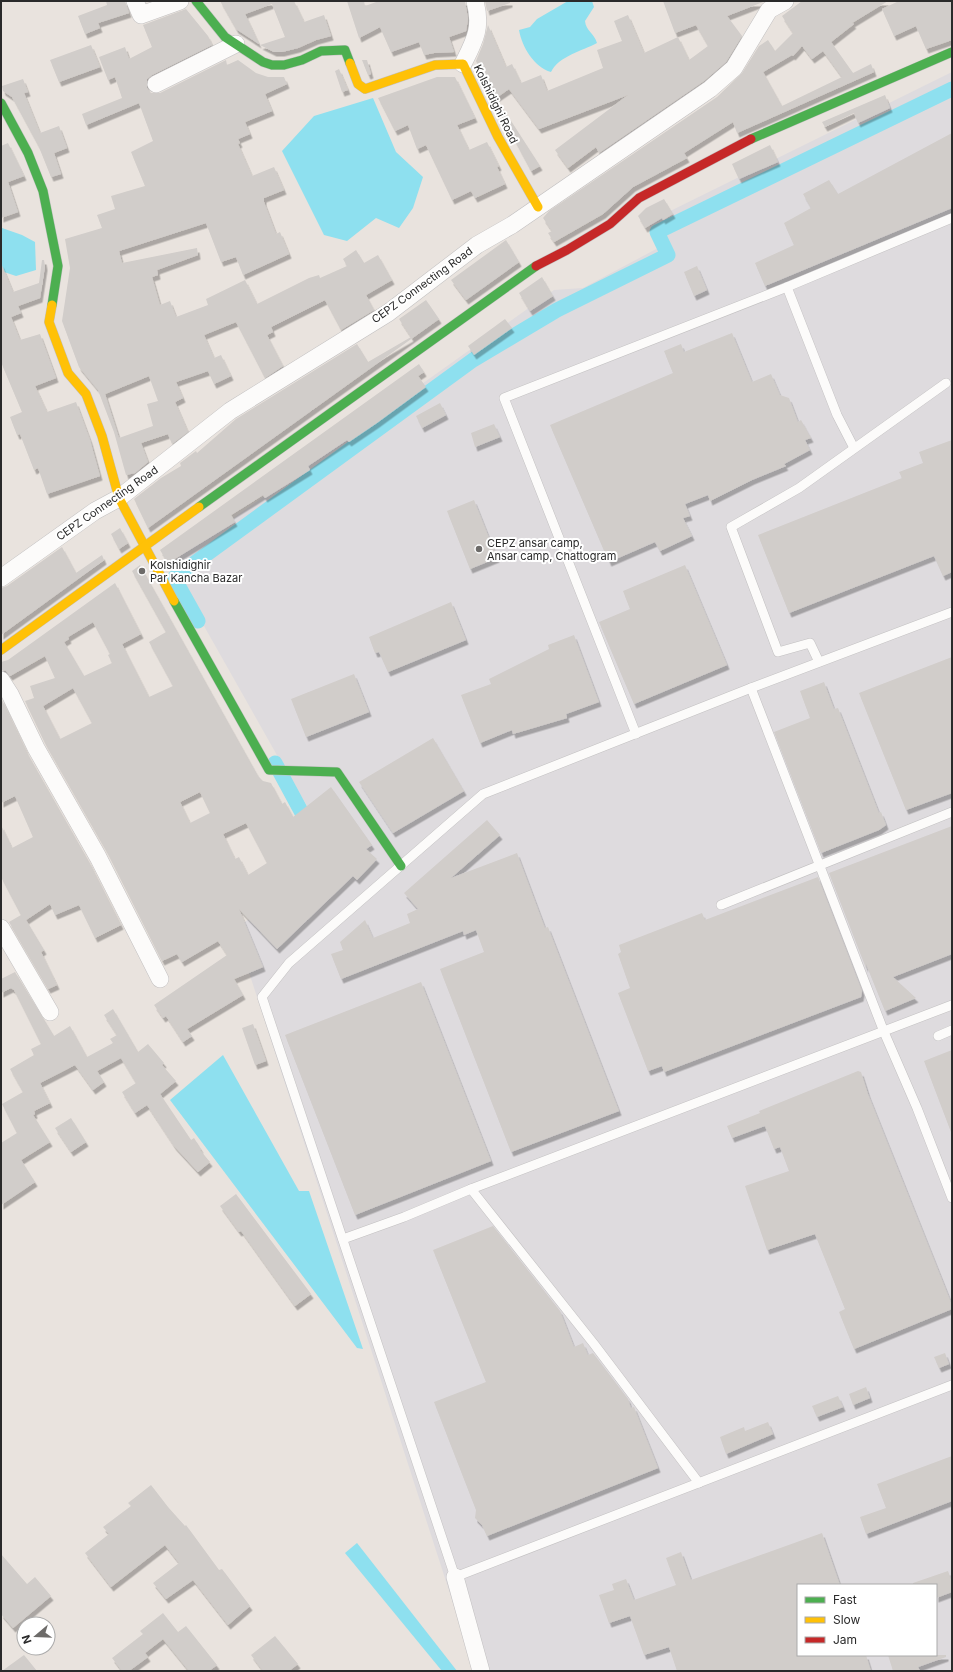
<svg xmlns="http://www.w3.org/2000/svg" width="953" height="1672" font-family="Inter,sans-serif">
<style>
.industrial{fill:#dedbde;fill-rule:evenodd}
.water{fill:#8ee0ef}
.lines{fill:none;stroke-linecap:round;stroke-linejoin:round}
.canal{stroke:#8ee0ef;stroke-width:15}
.building{fill:#d1cdca;fill-rule:evenodd;filter:url(#shadow)}
.lane-casing{stroke:#c2c0c1;stroke-width:10}
.street-casing{stroke:#c2c0c1;stroke-width:18}
.fast-casing{stroke:#c2c0c1;stroke-width:10}
.slow-casing{stroke:#c2c0c1;stroke-width:10}
.jam-casing{stroke:#c2c0c1;stroke-width:10}
.lane{stroke:#fcfbfa;stroke-width:9}
.street{stroke:#fcfbfa;stroke-width:17}
.fast{stroke:#4caf50;stroke-width:9}
.slow{stroke:#ffc107;stroke-width:9}
.jam{stroke:#c62828;stroke-width:9}
.poi-dot{fill:#6d6b69;stroke:#fff;stroke-width:1.5}
.labels{text-anchor:middle;stroke-width:4;stroke-linejoin:round;paint-order:stroke}
.street-label{font-size:11px;fill:#2a2a2a;stroke:#fff}
.poi-label{font-size:11px;fill:#2a2a2a;stroke:#fff;text-anchor:start}
</style>
<defs>
<filter id="shadow"><feDropShadow dx="2.5" dy="4.5" stdDeviation="0" flood-color="#0004"/></filter>
</defs>
<rect width="100%" height="100%" fill="#e9e3de"/>
<path class="industrial" d="M952,72V1671H475L235,929L338,855L291,780L169,564L554,290L583,288L660,247L648,222ZM798,1585H936V1655H798Z"/>
<g class="water">
<path d="M568,1H592L594,7L585,21C586,31 594,33 597,43C582,51 559,56 551,72C534,67 522,47 519,30L530,27L537,19Z"/>
<polygon points="373,98 396,152 423,177 413,208 399,228 376,218 347,241 324,235 282,151 314,116"/>
<polygon points="2,228 22,235 35,242 36,270 16,276 1,271"/>
<polygon points="223,1055 299,1191 309,1191 363,1349 357,1348 170,1100"/>
<polygon points="357,1543 457,1671 442,1671 345,1553"/>
</g>
<g class="lines">
<g class="canal">
<polyline points="198,621 174,578 473,360 557,310 668,255 657,232 952,89"/>
<polyline points="275,763 308,824"/>
</g>
</g>
<g class="building">
<polygon points="106,1 125,1 129,13 98,23 100,28 85,34 78,16 107,5"/>
<polygon points="220,1 294,1 304,22 324,15 331,36 316,40 298,48 282,52 274,52 260,45 285,37 272,4 245,14 259,44 236,29"/>
<polygon points="347,1 364,1 365,6 379,1 465,1 468,19 466,31 449,37 454,52 434,53 424,55 419,42 391,52 380,27 359,38"/>
<polygon points="485,1 510,1 510,3 487,11"/>
<polygon points="663,1 763,2 727,16 742,36 726,62 704,81 599,153 596,147 568,168 555,150 628,95 539,129 509,89 496,98 540,166 531,171 500,113 476,61 483,44 488,25 506,67 512,64 521,83 541,75 547,91 603,68 597,50 622,41 614,21 628,15 644,53 678,37 689,60 708,46 696,25 675,33"/>
<path d="M802,1H888L852,23L854,24L831,42L853,73L871,64L874,72L737,133L733,122L684,153L687,158L633,187L603,214L554,242L548,233L552,231L543,218L549,211L717,97L742,73L759,46L768,40L775,51L793,33L782,16ZM802,46L812,59L823,51L842,77L782,106L763,72L792,55L793,56Z"/>
<polygon points="899,1 952,1 952,40 926,49 916,26 894,36 882,9"/>
<path d="M186,9L208,36L212,45L152,75L147,79V88L151,93H160L226,60L227,65L238,60L256,73L268,77H284L287,84L265,94L272,111L245,122L250,134L238,139L240,143L238,144L252,176L274,167L284,190L264,198V202L276,234L280,232L289,254L243,275L236,257L221,262L206,223L119,251L122,263L197,248L198,255L157,270L158,275L152,277L160,305L170,301L176,317L208,305L206,299L245,280L257,304L309,278L319,275L320,278L347,266L343,259L356,250L364,263L378,255L392,280L366,295L374,310L341,330L325,300L271,327L273,332L267,335L283,366L265,378L236,322L204,335L214,358L221,355L231,376L214,384L208,371L176,382L183,398L175,402L188,432L172,444L168,434L141,443L148,462L135,473L126,475L114,432L98,390L79,367L62,321L70,268L65,239L102,228L97,215L115,209L111,196L145,186L131,152L153,141L139,103L86,125L82,114L122,98L115,77L108,80L99,57L125,47L129,59L152,47L143,25ZM149,376L158,401L147,404L153,426L119,438L105,394Z"/>
<polygon points="91,45 100,67 59,82 50,60"/>
<polygon points="362,60 367,60 371,74 368,75"/>
<polygon points="339,69 348,90 342,92 335,71"/>
<polygon points="437,77 455,77 475,118 457,125 469,150 487,142 499,166 497,167 505,184 475,198 471,191 452,200 426,145 417,149 408,125 395,131 378,98"/>
<polygon points="23,79 28,92 24,93 40,133 59,126 67,148 54,153 61,174 51,177 39,147 12,97 3,91 2,86"/>
<polygon points="885,95 890,108 858,123 854,113 825,127 822,122"/>
<polygon points="952,133 952,208 765,286 755,263 794,245 784,223 811,208 803,194 829,180 838,194"/>
<polygon points="8,143 24,176 8,182 18,212 1,218 1,146"/>
<polygon points="770,145 778,162 739,179 732,164"/>
<polygon points="664,199 673,214 663,220 662,218 645,228 638,216 646,208"/>
<polygon points="506,240 519,262 466,300 451,280"/>
<polygon points="42,260 44,260 45,266 40,298 18,306 21,313 11,317 20,340 40,334 56,378 35,386 47,412 76,402 90,440 100,476 47,494 38,468 34,470 20,434 17,435 10,417 22,412 1,362 1,263 13,292 39,283"/>
<polygon points="697,266 707,290 694,296 684,272"/>
<polygon points="542,277 553,296 530,311 519,293"/>
<polygon points="426,300 439,319 148,528 134,499 161,478 181,466 180,463 196,451 197,453 236,419 357,344 368,362 411,337 399,319"/>
<polygon points="505,319 512,328 474,355 468,346"/>
<polygon points="732,333 752,382 771,374 780,395 789,398 798,422 801,420 811,438 805,440 810,450 784,464 786,466 752,480 710,501 708,495 685,504 690,516 683,518 692,536 660,551 655,542 609,562 550,425 673,373 664,351 681,344 684,352"/>
<polygon points="419,364 424,372 418,376 426,387 377,423 349,442 347,440 308,466 310,470 265,498 263,495 231,515 235,522 168,563 160,550"/>
<polygon points="440,403 446,415 422,428 416,416"/>
<polygon points="494,424 500,437 475,447 471,433"/>
<polygon points="952,440 952,572 943,576 934,556 789,613 758,535 902,478 899,472 923,463 919,452"/>
<polygon points="474,500 497,558 470,569 447,511"/>
<polygon points="120,528 128,543 119,549 111,534"/>
<polygon points="62,547 76,573 102,555 104,560 1,635 1,588 7,586"/>
<path d="M140,565L258,776L263,781L271,783L282,804L285,802L293,817L331,787L372,845L366,849L377,859L357,880L353,876L277,949L239,909L263,967L234,979L243,995L187,1029L192,1036L183,1042L166,1016L163,1018L154,1005L227,955L218,941L182,962L177,954L162,961L107,852L45,743L25,701L34,698L30,686L55,678L45,656L10,676L6,671L1,670V662L8,660L115,583L141,634L122,644L149,697L173,686L149,642L166,632L132,571ZM93,622L110,654L108,655L112,663L84,676L64,642L69,639L68,637ZM73,688L92,723L60,739L43,706ZM200,792L210,813L190,823L180,802ZM246,823L267,863L248,875L239,857L235,859L223,834Z"/>
<polygon points="685,565 727,665 634,704 599,622 630,609 623,591"/>
<polygon points="451,602 466,640 388,672 379,652 375,653 369,637"/>
<polygon points="574,635 599,702 566,714 567,718 513,734 512,730 480,743 461,695 491,684 489,679 549,649 548,645"/>
<polygon points="952,657 952,793 906,810 859,693"/>
<polygon points="354,674 369,712 306,737 291,699"/>
<polygon points="824,682 834,709 838,708 879,813 881,812 886,825 879,830 821,853 774,732 810,718 800,691"/>
<polygon points="1,698 27,753 89,862 121,925 95,938 79,905 55,915 50,904 26,920 44,950 41,952 57,985 48,989 9,922 21,915 1,877 1,825 12,848 33,837 15,796 1,803"/>
<polygon points="433,738 464,791 393,833 359,782"/>
<polygon points="487,820 500,835 451,878 517,853 545,928 548,927 619,1111 511,1152 440,969 484,952 476,930 464,935 463,931 341,979 331,954 343,950 340,942 365,920 373,938 410,923 407,914 418,909 404,893"/>
<polygon points="952,826 952,954 893,977 916,998 885,1011 866,964 866,968 829,873"/>
<polygon points="818,877 862,991 861,997 664,1072 662,1066 648,1071 618,993 630,988 618,954 621,952 619,945 702,913 705,920"/>
<polygon points="15,972 54,1036 70,1026 87,1057 113,1043 110,1039 117,1035 104,1015 113,1009 138,1052 148,1044 164,1063 162,1065 176,1081 160,1094 191,1140 194,1138 201,1149 200,1150 210,1162 198,1172 174,1146 147,1105 135,1113 122,1092 136,1083 121,1058 97,1071 104,1082 93,1090 75,1065 40,1083 50,1103 34,1111 35,1114 33,1115 50,1142 21,1160 35,1182 1,1205 1,1143 17,1133 2,1104 23,1092 10,1069 34,1055 31,1049 41,1044 14,990 11,988 1,993 1,979"/>
<polygon points="421,982 491,1161 355,1215 285,1035"/>
<polygon points="253,1024 266,1061 255,1065 242,1028"/>
<polygon points="952,1050 952,1132 951,1132 924,1061"/>
<polygon points="858,1071 861,1072 868,1094 952,1305 952,1309 854,1349 839,1312 845,1309 815,1234 767,1250 745,1186 789,1171 780,1147 774,1149 765,1126 732,1138 727,1126 760,1113 759,1111"/>
<polygon points="71,1118 86,1142 71,1152 55,1128"/>
<polygon points="236,1194 311,1294 295,1306 241,1231 239,1232 220,1206"/>
<polygon points="493,1226 560,1311 574,1347 583,1343 588,1355 593,1353 628,1399 631,1408 634,1407 658,1468 487,1536 482,1525 475,1518 476,1510 434,1402 486,1382 433,1250"/>
<polygon points="945,1353 949,1364 939,1368 934,1357"/>
<polygon points="866,1387 870,1398 853,1405 849,1394"/>
<polygon points="838,1396 843,1407 817,1417 812,1406"/>
<polygon points="768,1422 773,1434 726,1454 720,1437 744,1427 745,1431"/>
<polygon points="952,1456 952,1501 866,1534 860,1517 886,1508 877,1484"/>
<polygon points="151,1485 168,1507 185,1526 186,1525 219,1570 222,1569 250,1606 228,1625 193,1580 166,1599 153,1583 179,1563 165,1545 111,1587 85,1553 109,1534 103,1527 131,1506 128,1503"/>
<polygon points="822,1533 840,1585 798,1585 798,1655 866,1655 871,1671 677,1671 669,1647 644,1655 630,1616 609,1623 599,1595 614,1590 612,1584 626,1579 634,1600 676,1585 666,1558 681,1552 691,1580"/>
<polygon points="1,1554 27,1584 35,1577 51,1596 13,1628 1,1614"/>
<polygon points="948,1571 952,1582 952,1592 936,1598 936,1585 913,1585 913,1583"/>
<polygon points="163,1613 178,1632 186,1626 217,1665 209,1671 189,1671 163,1639 145,1653 148,1657 129,1671 122,1671 112,1658 143,1634 140,1631"/>
<polygon points="275,1636 298,1664 289,1671 263,1671 251,1655"/>
<polygon points="24,1655 37,1671 2,1671"/>
<polygon points="888,1655 946,1655 946,1657 918,1667 920,1671 893,1671"/>
</g>
<g class="lines">
<defs>
<g id="lane">
<polyline points="787,287 837,415 854,448"/>
<polyline points="952,612 751,688 483,794 289,963 262,997 455,1577 952,1385"/>
<polyline points="819,662 810,643 778,652 731,527 799,488 946,383"/>
<polyline points="751,688 884,1032 917,1108 952,1198"/>
<polyline points="636,734 504,398 787,287 952,218"/>
<polyline points="721,905 952,812"/>
<polyline points="938,1036 952,1030"/>
<polyline points="471,1189 594,1344 699,1483"/>
<polyline points="343,1239 404,1217 471,1189 952,1005"/>
</g>
<g id="street">
<polyline points="135,1 141,15 180,1"/>
<path d="M463,64C475,40 482,28 475,1"/>
<polyline points="156,84 236,44"/>
<polyline points="1,578 95,511 119,498 230,411 388,313 477,245 512,225 710,89 734,68 769,10 785,1"/>
<polyline points="1,680 10,694 36,748 98,857 160,979"/>
<polyline points="1,928 50,1012"/>
<polyline points="455,1577 481,1671"/>
</g>
<g id="fast">
<polyline points="196,1 225,37 263,62 272,65 284,65 302,60 321,51 345,50 350,63"/>
<polyline points="1,103 28,153 43,191 58,266 52,305"/>
<polyline points="751,139 952,52"/>
<polyline points="199,507 536,266"/>
<polyline points="174,601 269,770 337,772 401,866"/>
</g>
<g id="slow">
<polyline points="350,63 358,84 365,89 435,65 463,64 498,137 538,207"/>
<polyline points="52,305 49,322 68,373 86,394 102,436 119,498 174,601"/>
<polyline points="1,650 199,507"/>
</g>
<polyline id="jam" points="536,266 567,250 610,224 639,198 751,139"/>
</defs>
<use href="#lane" class="lane-casing"/>
<use href="#street" class="street-casing"/>
<use href="#fast" class="fast-casing"/>
<use href="#slow" class="slow-casing"/>
<use href="#jam" class="jam-casing"/>
<use href="#lane" class="lane"/>
<use href="#street" class="street"/>
<use href="#fast" class="fast"/>
<use href="#slow" class="slow"/>
<use href="#jam" class="jam"/>
</g>
<g class="poi-dot">
<circle cx="479" cy="549" r="4"/>
<circle cx="142" cy="571" r="4"/>
</g>
<g class="labels">
<g class="street-label">
<text transform="translate(496 104) rotate(64)" y="4">Kolshidighi Road</text>
<text transform="translate(422 285) rotate(-36)" y="4">CEPZ Connecting Road</text>
<text transform="translate(107 503) rotate(-35)" y="4">CEPZ Connecting Road</text>
</g>
<g class="poi-label">
<text x="487" y="547">CEPZ ansar camp,<tspan x="487" dy="13">Ansar camp, Chattogram</tspan></text>
<text x="150" y="569">Kolshidighir<tspan x="150" dy="13">Par Kancha Bazar</tspan></text>
</g>
</g>
<rect width="953" height="1672" fill="none" stroke="#2a2a2a" stroke-width="4"/>
<rect x="797" y="1584" width="140" height="72" fill="#ffffff" stroke="#aaaaaa"/>
<rect x="805" y="1597" width="20" height="6" fill="#4caf50" stroke="#aaaaaa"/>
<text x="833" y="1604" font-size="12" fill="#2a2a2a">Fast</text>
<rect x="805" y="1617" width="20" height="6" fill="#ffc107" stroke="#aaaaaa"/>
<text x="833" y="1624" font-size="12" fill="#2a2a2a">Slow</text>
<rect x="805" y="1637" width="20" height="6" fill="#c62828" stroke="#aaaaaa"/>
<text x="833" y="1644" font-size="12" fill="#2a2a2a">Jam</text>
<g transform="translate(36 1636) rotate(251)"><circle r="19" fill="#ffffff" stroke="#aaaaaa"/>
<path d="M0-3L7 15L0 10L-7 15Z" fill="#6d6b69"/>
<text y="-6" font-size="11" font-weight="bold" text-anchor="middle" fill="#2a2a2a">N</text>
</g>
</svg>
